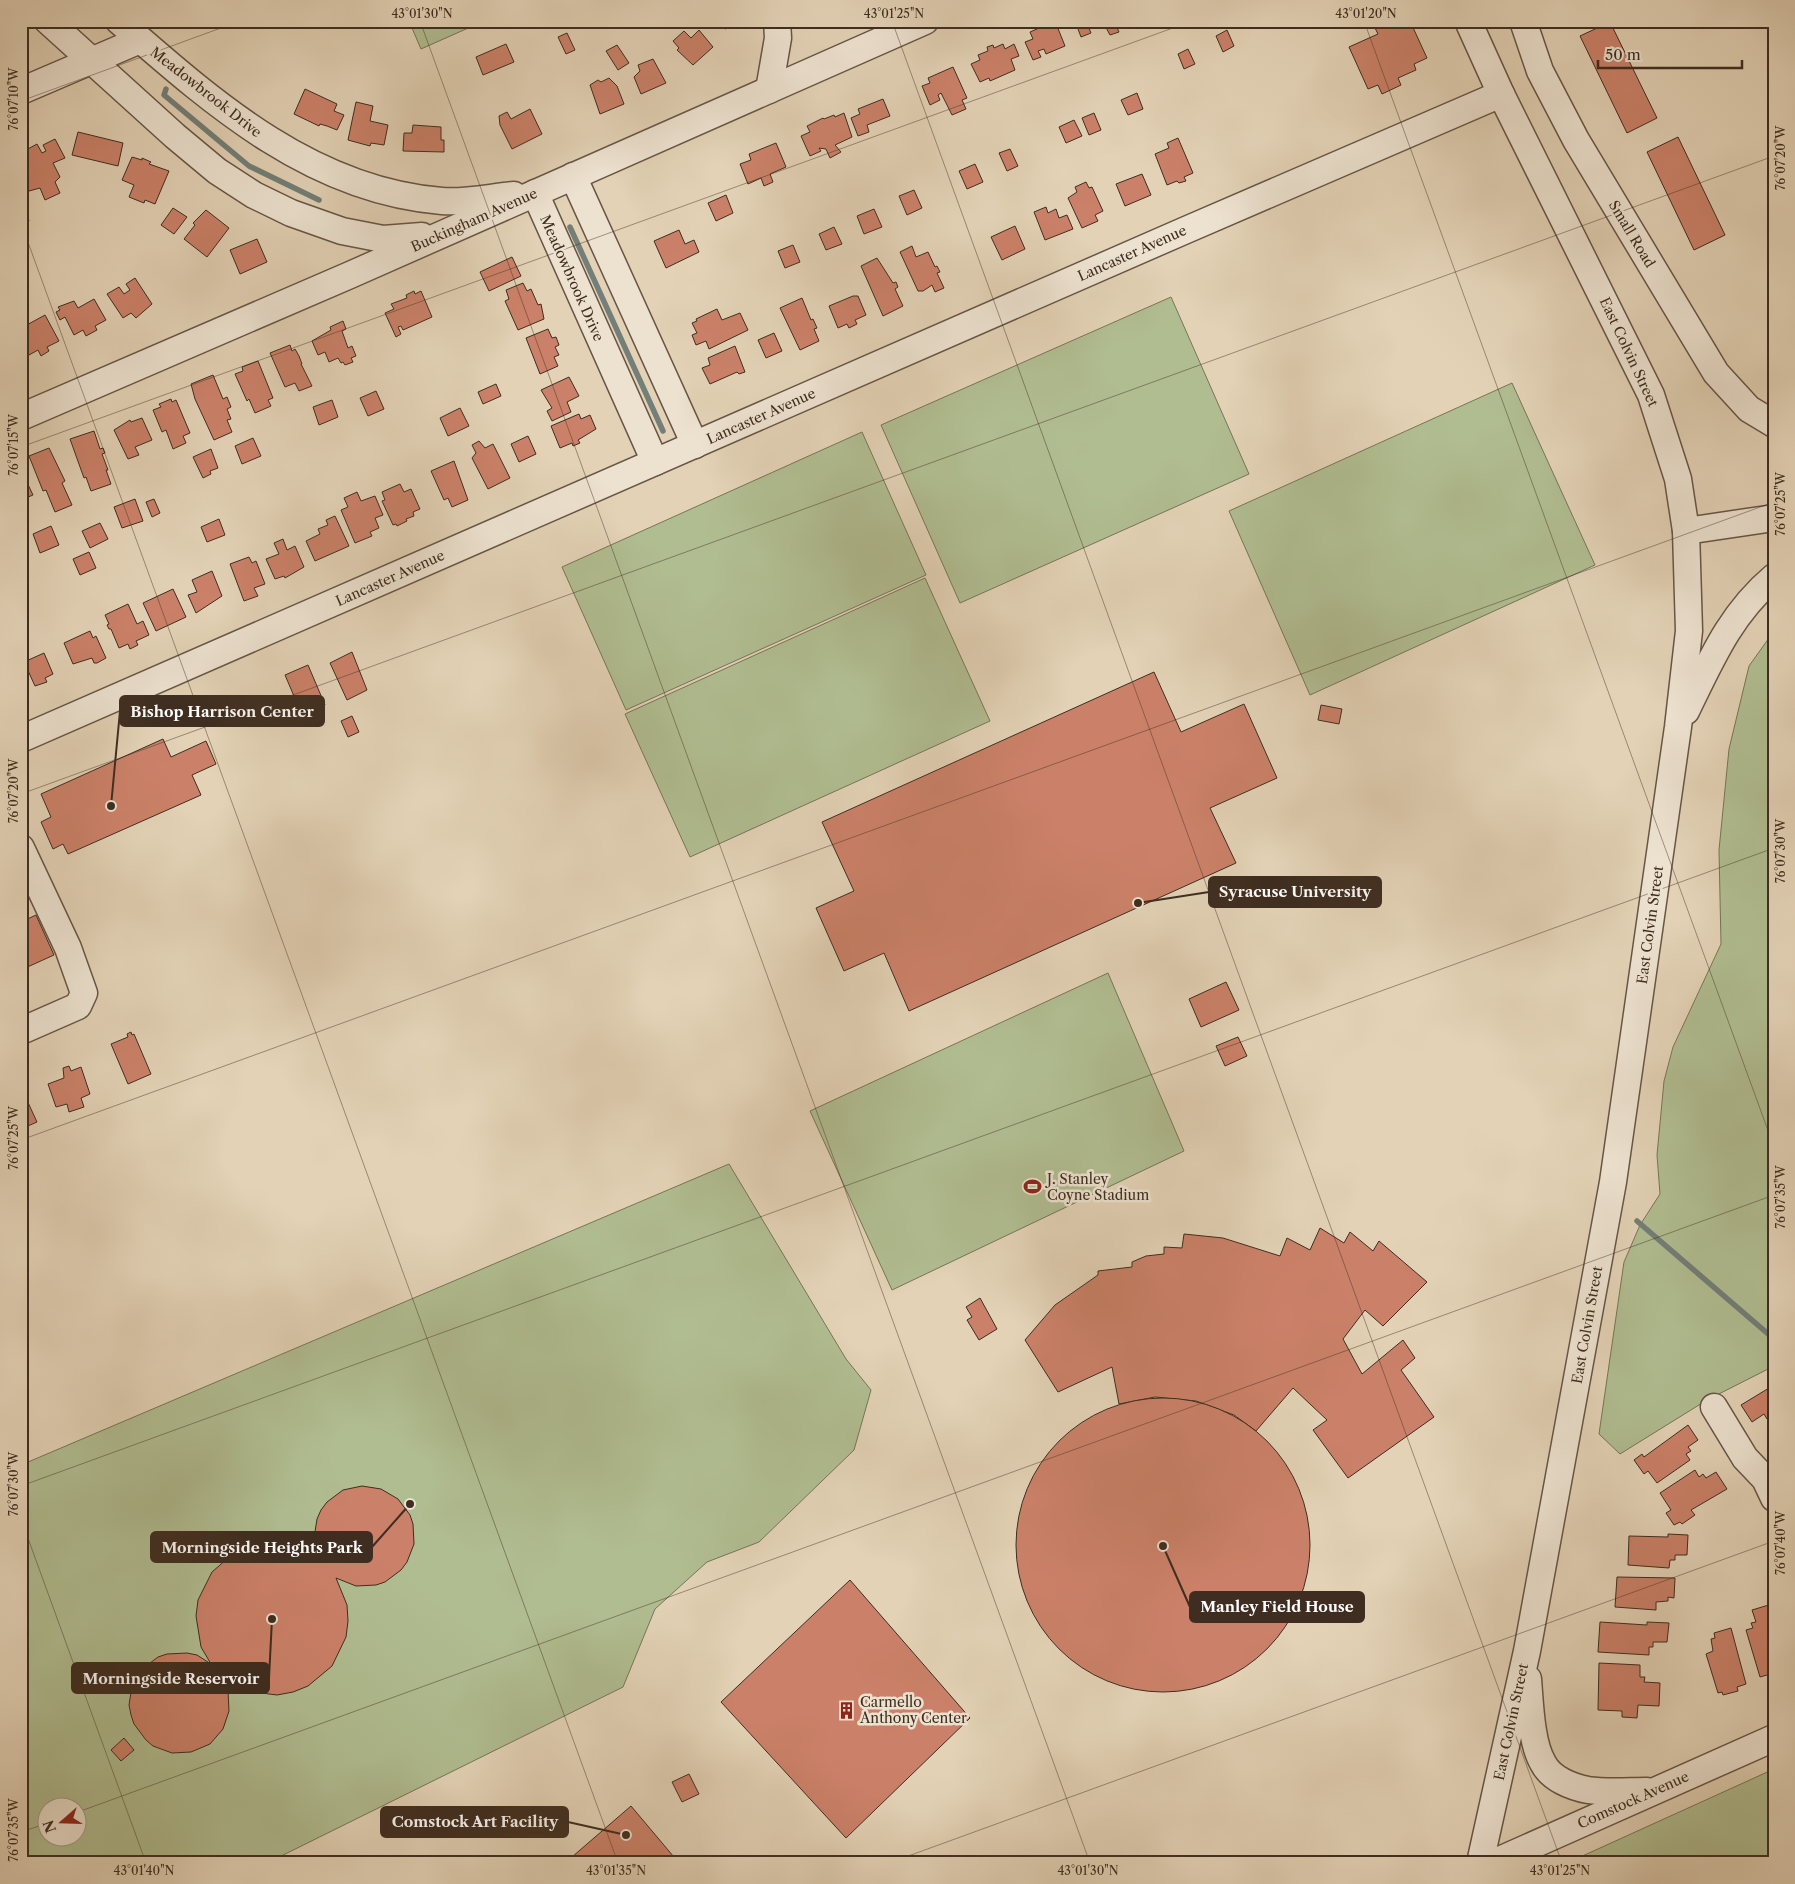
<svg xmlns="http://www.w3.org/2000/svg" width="1795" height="1884" font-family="'Libre Caslon Text',serif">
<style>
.green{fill:#b0bd91;stroke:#777558;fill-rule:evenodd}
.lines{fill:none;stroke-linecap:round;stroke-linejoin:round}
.stream{stroke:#737f78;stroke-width:5.5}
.building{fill:#cb8169;stroke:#3e2d20}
.minor-casing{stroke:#675646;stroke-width:29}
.minor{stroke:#ede2d0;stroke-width:26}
.ticks{fill:none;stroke:#3e2d20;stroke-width:1;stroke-opacity:0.45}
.labels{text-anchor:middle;stroke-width:5;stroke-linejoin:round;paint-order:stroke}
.street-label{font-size:14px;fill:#3e2d20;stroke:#ede2d0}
.poi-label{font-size:14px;fill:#3e2d20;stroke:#ede2d0;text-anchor:start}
.leader{fill:none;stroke:#3e2d20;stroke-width:2}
.callout-dot{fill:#3e2d20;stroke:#ede2d0;stroke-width:2}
.callout{fill:#3e2d20;stroke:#3e2d20;stroke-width:2}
.callout-label{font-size:15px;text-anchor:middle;font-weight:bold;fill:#fff}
.neatline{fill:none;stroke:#3e2d20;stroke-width:2}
.ticks-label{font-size:12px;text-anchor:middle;fill:#3e2d20}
</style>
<rect width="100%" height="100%" fill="#e3d2b6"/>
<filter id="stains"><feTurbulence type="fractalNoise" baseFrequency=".004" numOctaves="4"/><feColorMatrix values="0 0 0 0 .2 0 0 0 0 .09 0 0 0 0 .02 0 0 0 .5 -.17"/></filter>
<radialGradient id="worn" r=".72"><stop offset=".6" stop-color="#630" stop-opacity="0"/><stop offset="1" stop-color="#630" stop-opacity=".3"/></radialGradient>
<g class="green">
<polygon points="409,21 484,21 421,49"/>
<polygon points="1171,297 1249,474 960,603 881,425"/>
<polygon points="1512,383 1595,565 1310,695 1229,511"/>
<polygon points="862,432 926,575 626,710 562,567"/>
<polygon points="925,578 990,721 690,857 625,714"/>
<polygon points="1774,631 1774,1366 1707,1400 1620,1454 1599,1434 1624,1262 1640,1225 1660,1194 1657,1155 1664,1081 1673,1047 1721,944 1719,850 1729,749 1749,666"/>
<polygon points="1108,973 1184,1151 892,1290 810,1111"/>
<path d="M729,1164L846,1359L871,1390L854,1450L759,1542L707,1562L655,1609L623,1687L267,1863H21V1465ZM48,1806H78V1836H48Z"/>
<polygon points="1774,1769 1774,1863 1567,1863"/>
</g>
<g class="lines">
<g class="stream">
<polyline points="166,89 164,95 249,166 319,200"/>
<polyline points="570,227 663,431"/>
<polyline points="1637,1221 1774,1339"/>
</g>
</g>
<g class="building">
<polygon points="705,21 729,21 726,29"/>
<polygon points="1055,21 1065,46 1046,54 1044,49 1038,51 1041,57 1033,60 1025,42 1033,39 1030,32"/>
<polygon points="1075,21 1114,21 1119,32 1110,35 1103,22 1089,28 1091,33 1081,37"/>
<polygon points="1391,21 1410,21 1427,58 1414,64 1416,70 1398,78 1401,85 1382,94 1378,85 1368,89 1349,47 1378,34 1375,28"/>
<polygon points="1610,22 1657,118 1627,133 1580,36"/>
<polygon points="699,30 713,47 693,65 677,50 679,48 673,41 684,31 691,38"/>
<polygon points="1227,30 1234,46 1223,52 1216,36"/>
<polygon points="567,33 575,50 566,54 558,37"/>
<polygon points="506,44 514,62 483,75 476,57"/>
<polygon points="1003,44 1005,49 1014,44 1019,56 1011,59 1015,70 990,81 989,78 980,82 971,64 980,60 978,55 988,51 987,47 993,45 994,48"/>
<polygon points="617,45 629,63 618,70 606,51"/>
<polygon points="1188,49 1195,64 1184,69 1178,54"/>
<polygon points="653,59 666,83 641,94 634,77 640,71 638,65"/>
<polygon points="953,67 967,98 962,100 966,109 952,115 941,93 938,95 940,100 930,105 922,86 930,83 928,78"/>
<polygon points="609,78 617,86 624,104 600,114 590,85 598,80 601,82"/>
<polygon points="305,89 337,104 334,111 344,115 337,130 327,126 320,124 319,126 294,114"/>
<polygon points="1137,93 1143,109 1128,115 1121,100"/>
<polygon points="883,99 890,116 867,125 869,132 858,136 851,118 860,114 858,109"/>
<polygon points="356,102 373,106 370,121 388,125 384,145 371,143 370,146 348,140"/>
<polygon points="530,109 542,134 512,149 500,125 499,116 507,112 511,119"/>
<polygon points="844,113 852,137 835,145 841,152 830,158 826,149 819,148 821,151 810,156 801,136 810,132 807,126 823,118 824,119 834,115 835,117"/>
<polygon points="1094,113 1101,130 1089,135 1082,118"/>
<polygon points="1074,120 1082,136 1066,143 1059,127"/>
<polygon points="413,125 441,127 441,140 444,140 444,152 403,151 404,133 412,133"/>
<polygon points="78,132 123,143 118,166 72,155"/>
<polygon points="1678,137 1725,235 1694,250 1647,152"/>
<polygon points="1178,138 1193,173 1184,177 1186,181 1179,183 1177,181 1167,185 1155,154 1169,148 1167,143"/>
<polygon points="55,139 65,158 53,163 60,177 55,182 60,193 45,200 40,188 29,191 27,186 23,188 21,185 21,148 24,147 26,150 37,144 42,153 46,151 43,145"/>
<polygon points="776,143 786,167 770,174 773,182 764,186 761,178 748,184 740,164 751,160 749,154"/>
<polygon points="1010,149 1018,166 1007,171 999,153"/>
<polygon points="132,157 142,160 142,158 151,162 149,164 169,171 155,204 145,200 144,203 129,197 134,185 122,180"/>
<polygon points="975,164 983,182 967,189 959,171"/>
<polygon points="1142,174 1151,195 1125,206 1116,184"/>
<polygon points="1086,182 1089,188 1092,187 1103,211 1095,215 1098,221 1082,228 1068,198 1077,192 1075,187"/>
<polygon points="914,190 922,208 907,215 899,196"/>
<polygon points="726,195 733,213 716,221 708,203"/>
<polygon points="24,205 29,221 22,223 21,206"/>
<polygon points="1046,207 1048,213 1056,209 1059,218 1067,215 1073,229 1045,240 1034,212"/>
<polygon points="173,208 187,217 174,234 161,225"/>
<polygon points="874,209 882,227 864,234 857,216"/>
<polygon points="206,210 229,228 207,257 184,239 195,225 193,223"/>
<polygon points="1015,226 1025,249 1002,260 991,237"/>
<polygon points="834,227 842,244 826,250 819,234"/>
<polygon points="679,230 685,244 694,240 699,252 666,268 654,241"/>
<polygon points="257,239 267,262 240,274 230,250"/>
<polygon points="793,245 800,262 785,268 778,251"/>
<polygon points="912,246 916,257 928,252 935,267 937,266 940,272 937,273 944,288 935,292 932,285 923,291 918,291 900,252"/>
<polygon points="512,257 521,276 489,291 480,272"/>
<polygon points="877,258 893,283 896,282 898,287 895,289 903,306 883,316 861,266"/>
<polygon points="135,278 152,304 136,318 131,313 123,318 107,294 119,287 124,294 130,290 126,284"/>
<polygon points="523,283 527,291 531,289 538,305 541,304 544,319 518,330 505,301 509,299 506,290"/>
<polygon points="414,291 415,294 421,291 432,317 403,330 401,326 398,327 401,334 396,337 385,313 394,309 391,304 407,298 406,295"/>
<polygon points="853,296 858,296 866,315 855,320 857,324 849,328 847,324 838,328 829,306"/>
<polygon points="802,298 811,320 813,319 817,328 814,329 819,341 800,350 780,308"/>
<polygon points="94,299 106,320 95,326 97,330 86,336 83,330 74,335 65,317 60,320 56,312 60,310 58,307 74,301 78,308"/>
<polygon points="717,309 722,320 740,313 748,330 709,349 706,341 696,345 692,335 697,333 692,323 697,321 696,319"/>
<polygon points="45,315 59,341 47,347 49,351 41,356 38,350 29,355 21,341 21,337 29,332 25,326"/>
<polygon points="343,321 346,329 342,331 348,348 352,346 356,356 351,358 353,362 345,365 343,362 341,363 338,358 329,362 325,352 318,355 312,341 331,330 330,327"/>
<polygon points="548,329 552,338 556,337 559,345 555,347 559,355 554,357 558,366 540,374 526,338"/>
<polygon points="774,333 782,351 766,358 758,340"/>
<polygon points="290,345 292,351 295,349 299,356 302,364 301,364 312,386 299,391 295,383 285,387 270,353"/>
<polygon points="735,346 745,372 739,374 737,372 710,384 702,368 710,365 708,358"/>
<polygon points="258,361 273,398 268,400 271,406 255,413 249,399 247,401 235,374 243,371 242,367"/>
<polygon points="213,375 223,399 227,397 231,407 227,409 231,419 227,420 232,432 214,440 195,399 191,384"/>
<polygon points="569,377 579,396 567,402 571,412 552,421 547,411 552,408 541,390"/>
<polygon points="496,384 501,396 483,404 478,392"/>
<polygon points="376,391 384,409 368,416 360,398"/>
<polygon points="171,399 172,402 176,400 190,433 183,436 186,443 173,449 166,430 162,432 153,410 161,407 159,404"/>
<polygon points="332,400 338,417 319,425 313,407"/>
<polygon points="460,408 469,426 448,436 440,418"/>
<polygon points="579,414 581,419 590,415 596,429 578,440 580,443 573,446 572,443 560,448 551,426"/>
<polygon points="142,418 152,440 135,447 139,455 128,459 114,430 130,420 131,422"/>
<polygon points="94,431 100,449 103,448 105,453 102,454 108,470 106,470 111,484 91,491 86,477 84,478 70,439"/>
<polygon points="528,436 536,454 519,462 511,444"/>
<polygon points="253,438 261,456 242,464 235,446"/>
<polygon points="479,441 485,448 493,444 510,478 488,489 472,458 476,453 472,445"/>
<polygon points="49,448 65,481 62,483 72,505 55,512 46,490 43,491 29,456"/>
<polygon points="211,449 218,468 210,471 211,474 203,478 193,457"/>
<polygon points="454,461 468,500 452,507 448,498 444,500 431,471"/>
<polygon points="21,470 33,495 21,500"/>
<polygon points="400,484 404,492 411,489 420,509 413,512 414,516 406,519 407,521 397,526 396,524 393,525 382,501 385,500 382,492"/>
<polygon points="357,492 361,501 375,496 383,515 375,518 379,528 370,532 372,536 355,543 341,510 348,507 344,498"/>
<polygon points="135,499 143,521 122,528 114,507"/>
<polygon points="154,499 160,513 152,517 146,502"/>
<polygon points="335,516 349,546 315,561 306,541 320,534 318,529 328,525 326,520"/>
<polygon points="219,519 225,535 207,542 201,527"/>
<polygon points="100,523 108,539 90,548 82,531"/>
<polygon points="51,526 59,545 40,553 33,534"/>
<polygon points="283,539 287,550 295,546 304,567 285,578 284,576 275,579 266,559 279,554 274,543"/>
<polygon points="89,552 96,568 80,575 73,559"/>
<polygon points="249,557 252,563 256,561 265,584 254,588 258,596 244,601 230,564"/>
<polygon points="212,571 222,596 196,613 188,595 197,592 192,580"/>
<polygon points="173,589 186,617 156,631 143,603"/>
<polygon points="128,604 137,624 143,621 149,635 136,641 138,645 130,649 128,644 119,648 111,629 109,629 107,625 109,624 105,615"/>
<polygon points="90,631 93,638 96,636 106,658 97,663 94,663 92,658 73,664 64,643"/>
<polygon points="352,652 367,690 347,700 330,663"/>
<polygon points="44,653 53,674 45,678 47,682 35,686 24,662"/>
<polygon points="308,665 325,705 302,715 285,675"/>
<polygon points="1154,672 1181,732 1244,704 1277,778 1210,808 1236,863 909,1011 884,953 844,971 816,908 854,891 822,822"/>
<polygon points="1321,705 1342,709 1339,724 1318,720"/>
<polygon points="352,716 359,732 348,737 341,721"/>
<polygon points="163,739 171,757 206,741 216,764 192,775 201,795 68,854 63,844 53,849 41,822 51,817 41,794"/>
<polygon points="36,915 54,955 23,969 28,980 21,982 21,949 24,948 21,941 21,922"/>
<polygon points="1226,982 1239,1010 1201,1027 1189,999"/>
<polygon points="131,1032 132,1035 134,1034 151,1074 128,1084 111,1044 128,1037 127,1034"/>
<polygon points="1238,1037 1247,1056 1225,1066 1216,1046"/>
<polygon points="69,1066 71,1071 81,1067 90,1094 81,1098 84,1107 69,1112 67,1104 56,1107 48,1084 64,1078 63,1068"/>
<polygon points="25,1096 37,1122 21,1129 21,1098"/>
<polygon points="1320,1228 1344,1243 1350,1232 1373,1251 1379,1241 1427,1282 1383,1326 1365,1310 1343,1339 1362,1374 1403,1340 1415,1358 1401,1370 1434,1417 1348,1478 1313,1430 1327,1420 1293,1388 1256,1431 1234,1415 1196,1401 1155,1397 1119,1404 1112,1367 1058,1392 1025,1340 1055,1305 1098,1275 1098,1271 1132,1267 1132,1262 1146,1256 1164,1254 1164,1247 1182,1248 1184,1234 1223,1238 1280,1256 1287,1238 1310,1250"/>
<polygon points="980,1298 997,1329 979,1340 967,1320 972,1317 966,1307"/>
<polygon points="1774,1385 1774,1420 1771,1416 1767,1419 1764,1414 1752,1422 1741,1405"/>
<circle cx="1163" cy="1545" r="147"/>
<polygon points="1688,1425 1698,1440 1688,1447 1691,1451 1686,1454 1690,1460 1657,1483 1648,1471 1644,1474 1634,1460 1642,1454 1644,1457"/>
<polygon points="1695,1470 1699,1477 1703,1474 1706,1478 1716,1472 1727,1489 1691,1510 1695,1515 1682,1524 1680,1522 1674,1525 1666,1513 1671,1510 1660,1493"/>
<polygon points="362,1486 381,1489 398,1499 410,1515 413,1524 414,1544 407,1562 401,1570 385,1582 376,1585 356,1586 336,1578 347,1605 348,1621 346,1637 332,1666 308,1686 293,1692 277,1695 246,1691 221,1676 228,1691 229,1711 223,1729 210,1744 191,1752 172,1753 153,1746 146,1740 134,1724 131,1715 129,1705 132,1686 142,1669 158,1657 167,1654 187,1653 197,1655 211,1664 201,1647 196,1616 198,1600 212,1572 236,1551 266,1542 283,1543 298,1547 320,1560 314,1538 317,1519 321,1510 327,1502 343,1490"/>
<polygon points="1668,1534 1688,1535 1687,1555 1675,1555 1675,1560 1670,1560 1669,1568 1628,1565 1629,1536 1668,1537"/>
<polygon points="1617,1577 1675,1578 1674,1598 1668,1597 1668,1601 1656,1602 1656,1610 1615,1607"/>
<polygon points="850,1580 970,1718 846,1838 721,1702"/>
<polygon points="1772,1604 1774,1673 1760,1677 1746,1630 1753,1628 1751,1623 1756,1622 1752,1610"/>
<polygon points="1600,1622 1647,1625 1647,1622 1669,1623 1667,1642 1653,1642 1653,1647 1649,1647 1649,1655 1598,1652"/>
<polygon points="1731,1628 1746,1684 1737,1687 1738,1691 1723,1695 1722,1692 1718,1693 1706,1654 1713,1651 1711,1639 1715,1638 1714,1633"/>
<polygon points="1599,1663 1640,1665 1640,1677 1645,1677 1644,1682 1660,1683 1659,1706 1638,1705 1637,1718 1622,1717 1622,1711 1598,1710"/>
<polygon points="124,1738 134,1750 121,1761 111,1750"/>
<polygon points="689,1774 699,1794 682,1802 672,1782"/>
<polygon points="631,1806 679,1863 565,1863"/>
</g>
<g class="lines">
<defs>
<g id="minor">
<polyline points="48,21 175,136 217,171 254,195 291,213 342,231 383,239 422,236"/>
<path d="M119,21C213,103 312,191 442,201C465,203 491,197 514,195"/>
<polyline points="1468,21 1501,94 1651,395 1678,479 1686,531 1689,631 1678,727 1613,1182 1527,1651 1480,1863"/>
<polyline points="1523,21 1540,71 1576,140 1716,373 1749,409 1774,424"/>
<polyline points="769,90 778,38 777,21"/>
<polyline points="21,91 140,40"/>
<polyline points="573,176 695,445"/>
<polyline points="535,193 655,462"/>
<polyline points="21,417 350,275 925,21"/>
<polyline points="1686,531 1774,518"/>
<path d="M1686,711C1711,660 1730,614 1774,577"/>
<polyline points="21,739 1186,230 1501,94"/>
<polyline points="21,848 68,948 84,993 78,1006 21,1031"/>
<polyline points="1714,1407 1745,1458 1765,1479 1774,1498"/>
<path d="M1528,1679C1530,1703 1531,1743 1543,1763C1551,1779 1572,1787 1588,1790C1607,1793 1628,1791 1647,1791"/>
<polyline points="1493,1863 1774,1738"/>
</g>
</defs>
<use href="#minor" class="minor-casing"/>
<use href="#minor" class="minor"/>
</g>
<path class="ticks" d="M420,21L1090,1863M892,21L1562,1863M1364,21L1774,1147M21,101L240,21M21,223L618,1863M21,447L1192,21M21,794L1774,156M21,1140L1774,502M21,1486L1774,848M21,1519L146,1863M78,1812L1774,1195M21,1832L48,1823M889,1863L1774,1541"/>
<defs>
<symbol id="stadium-bare" viewBox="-9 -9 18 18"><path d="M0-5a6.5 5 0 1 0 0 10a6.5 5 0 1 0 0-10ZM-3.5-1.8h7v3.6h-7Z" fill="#8f2418" stroke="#ede2d0" stroke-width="2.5" paint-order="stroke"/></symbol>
<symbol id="building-bare" viewBox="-9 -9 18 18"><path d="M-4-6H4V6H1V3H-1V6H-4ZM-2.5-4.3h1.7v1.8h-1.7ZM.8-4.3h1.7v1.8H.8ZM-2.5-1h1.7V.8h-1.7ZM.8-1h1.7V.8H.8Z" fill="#8f2418" stroke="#ede2d0" stroke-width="2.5" paint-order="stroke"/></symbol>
</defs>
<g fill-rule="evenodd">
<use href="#stadium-bare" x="1020" y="1174" width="25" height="25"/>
<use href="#building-bare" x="834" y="1698" width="25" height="25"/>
</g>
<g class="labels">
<g class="street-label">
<text transform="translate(206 92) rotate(38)" y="5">Meadowbrook Drive</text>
<text transform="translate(474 220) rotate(-24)" y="5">Buckingham Avenue</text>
<text transform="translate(1632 234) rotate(59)" y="5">Small Road</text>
<text transform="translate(1132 253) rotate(-24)" y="5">Lancaster Avenue</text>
<text transform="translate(572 278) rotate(66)" y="5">Meadowbrook Drive</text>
<text transform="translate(1629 352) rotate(65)" y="5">East Colvin Street</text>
<text transform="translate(761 416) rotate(-24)" y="5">Lancaster Avenue</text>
<text transform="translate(390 578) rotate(-24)" y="5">Lancaster Avenue</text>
<text transform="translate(1650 925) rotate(-82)" y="5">East Colvin Street</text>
<text transform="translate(1587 1325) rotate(-80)" y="5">East Colvin Street</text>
<text transform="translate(1511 1722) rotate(-78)" y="5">East Colvin Street</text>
<text transform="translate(1633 1800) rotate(-24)" y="5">Comstock Avenue</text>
</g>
<g class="poi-label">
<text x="1047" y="1184">J. Stanley<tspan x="1047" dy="16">Coyne Stadium</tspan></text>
<text x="860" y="1707">Carmello<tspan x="860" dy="16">Anthony Center</tspan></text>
</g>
</g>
<path class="leader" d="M111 806L120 711M1138 903L1209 892M410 1504L372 1547M1163 1546L1190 1607M272 1619L269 1678M626 1835L568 1822"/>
<g class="callout-dot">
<circle cx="111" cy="806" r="5"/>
<circle cx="1138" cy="903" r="5"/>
<circle cx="410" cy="1504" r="5"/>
<circle cx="1163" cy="1546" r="5"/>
<circle cx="272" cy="1619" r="5"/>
<circle cx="626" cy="1835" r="5"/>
</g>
<g class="callout">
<rect x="120" y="696" width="204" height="30" rx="5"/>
<rect x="1209" y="877" width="172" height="30" rx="5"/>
<rect x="151" y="1532" width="221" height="30" rx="5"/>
<rect x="1190" y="1592" width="174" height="30" rx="5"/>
<rect x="72" y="1663" width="197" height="30" rx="5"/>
<rect x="381" y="1807" width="187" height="30" rx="5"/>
</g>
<g class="callout-label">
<text x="222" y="717">Bishop Harrison Center</text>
<text x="1295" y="897">Syracuse University</text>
<text x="262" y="1553">Morningside Heights Park</text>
<text x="1277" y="1612">Manley Field House</text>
<text x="171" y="1684">Morningside Reservoir</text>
<text x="475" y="1827">Comstock Art Facility</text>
</g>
<rect width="1795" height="1884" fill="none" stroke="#e3d2b6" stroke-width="55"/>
<g transform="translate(62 1822) rotate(250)"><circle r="24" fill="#ede2d0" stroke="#a79a8a"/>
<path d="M0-4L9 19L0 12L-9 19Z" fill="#8f2418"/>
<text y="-8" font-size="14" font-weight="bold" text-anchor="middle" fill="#3e2d20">N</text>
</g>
<path d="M1598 60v8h144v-8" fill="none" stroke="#3e2d20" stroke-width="2.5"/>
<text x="1605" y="60" font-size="15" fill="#3e2d20" stroke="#ede2d0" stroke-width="4" paint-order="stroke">50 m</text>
<rect x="28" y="28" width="1740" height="1828" class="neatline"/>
<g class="ticks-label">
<text x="422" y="18">43°01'30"N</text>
<text x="894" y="18">43°01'25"N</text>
<text x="1366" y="18">43°01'20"N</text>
<text transform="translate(14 99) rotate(-90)" y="4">76°07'10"W</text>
<text transform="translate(1781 158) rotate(-90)" y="4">76°07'20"W</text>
<text transform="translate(14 445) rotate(-90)" y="4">76°07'15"W</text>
<text transform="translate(1781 504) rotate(-90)" y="4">76°07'25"W</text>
<text transform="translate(14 791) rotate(-90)" y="4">76°07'20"W</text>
<text transform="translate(1781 851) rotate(-90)" y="4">76°07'30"W</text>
<text transform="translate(14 1138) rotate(-90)" y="4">76°07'25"W</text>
<text transform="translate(1781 1197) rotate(-90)" y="4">76°07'35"W</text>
<text transform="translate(14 1484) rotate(-90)" y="4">76°07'30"W</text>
<text transform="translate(1781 1543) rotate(-90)" y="4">76°07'40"W</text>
<text transform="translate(14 1830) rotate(-90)" y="4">76°07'35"W</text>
<text x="144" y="1875">43°01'40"N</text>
<text x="616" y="1875">43°01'35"N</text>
<text x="1088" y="1875">43°01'30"N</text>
<text x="1560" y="1875">43°01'25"N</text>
</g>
<rect width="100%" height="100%" filter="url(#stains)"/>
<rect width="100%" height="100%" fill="url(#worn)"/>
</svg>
